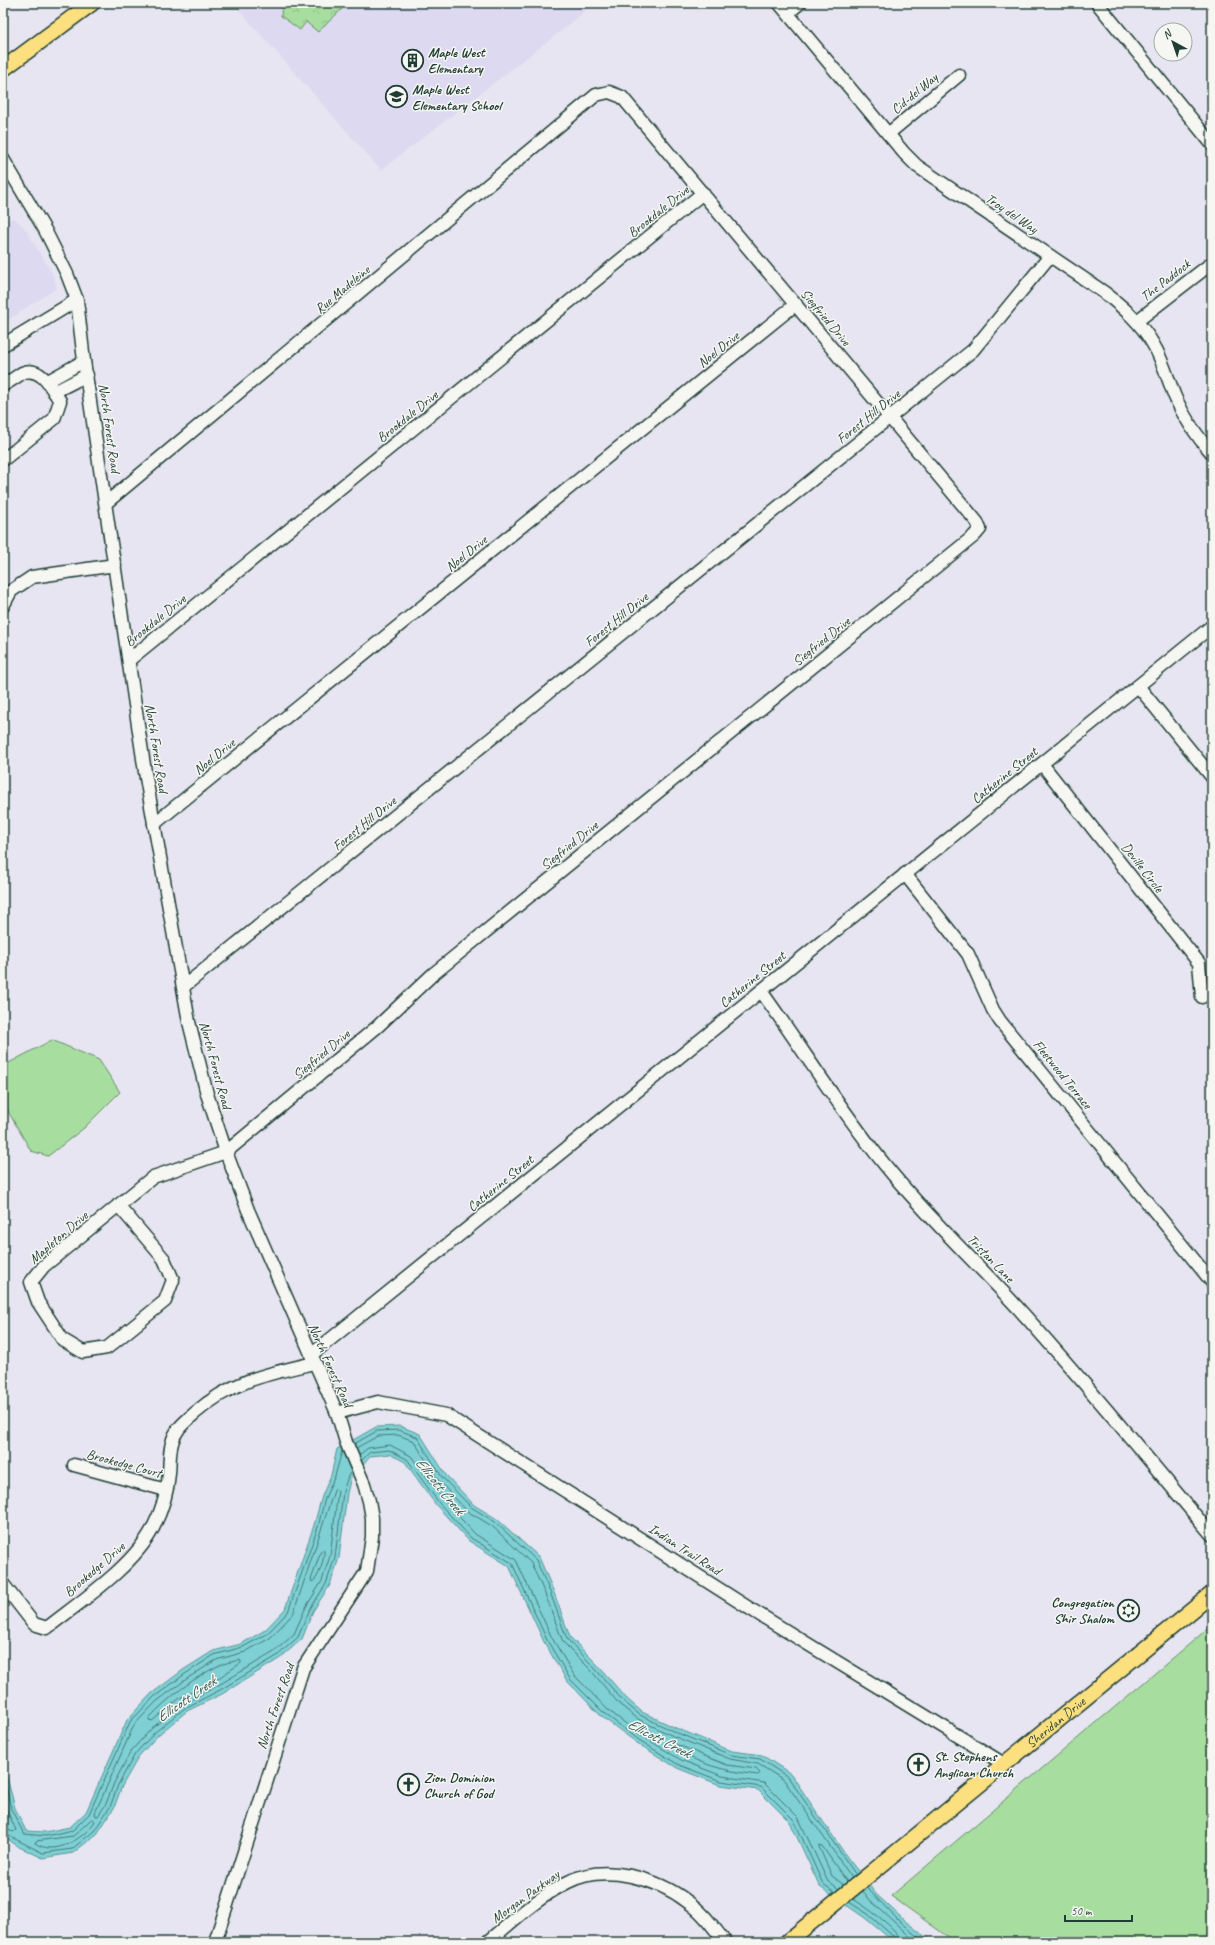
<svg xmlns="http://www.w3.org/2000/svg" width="1215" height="1945" font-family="Caveat,sans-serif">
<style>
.built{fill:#dcd9f0}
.grass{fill:#a8dda0;stroke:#648d6a}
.park{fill:url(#park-crowns);stroke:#648d6a}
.water{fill:#7ed0d5;stroke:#589595}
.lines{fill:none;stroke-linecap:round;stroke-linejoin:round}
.shore{stroke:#457874;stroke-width:1}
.minor-casing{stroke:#1f3d34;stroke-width:15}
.major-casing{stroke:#1f3d34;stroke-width:18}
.minor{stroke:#f6f6f2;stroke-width:12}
.major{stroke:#fce080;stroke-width:15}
.labels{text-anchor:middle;stroke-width:3;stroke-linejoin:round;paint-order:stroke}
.poi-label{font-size:14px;font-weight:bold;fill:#1f3d34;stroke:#f6f6f2;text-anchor:start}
.street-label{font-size:14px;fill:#1f3d34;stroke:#f6f6f2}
.water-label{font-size:15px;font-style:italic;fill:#325a54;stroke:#f6f6f2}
</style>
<defs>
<pattern id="park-crowns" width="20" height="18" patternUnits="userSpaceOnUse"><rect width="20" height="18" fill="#a8dda0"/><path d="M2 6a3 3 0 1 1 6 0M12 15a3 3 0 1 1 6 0" fill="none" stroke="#90bf8a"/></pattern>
</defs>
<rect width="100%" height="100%" fill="#e7e5f1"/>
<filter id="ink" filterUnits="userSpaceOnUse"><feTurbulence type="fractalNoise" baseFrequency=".025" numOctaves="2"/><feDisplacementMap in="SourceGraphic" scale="8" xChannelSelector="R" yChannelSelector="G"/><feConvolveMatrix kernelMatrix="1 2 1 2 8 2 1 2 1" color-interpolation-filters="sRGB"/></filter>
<g filter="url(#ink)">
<g class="built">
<polygon points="233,3 594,3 570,24 381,170"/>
<polygon points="3,195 10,214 4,215 4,217 8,220 14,218 24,227 52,273 57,288 3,323"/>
</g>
<g class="grass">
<polygon points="52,1040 99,1060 120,1092 84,1128 48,1156 31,1151 9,1113 3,1095 3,1066"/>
<polygon points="1212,1625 1212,1942 955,1942 891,1896"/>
</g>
<polygon class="park" points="282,3 340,3 343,8 318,32 306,22 300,30 281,16"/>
<polygon class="water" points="400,1426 420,1434 446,1475 474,1505 497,1519 539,1557 553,1590 570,1637 595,1662 626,1698 642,1712 676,1728 732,1751 762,1755 791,1774 847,1857 876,1894 904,1920 932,1942 894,1942 865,1918 820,1887 790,1822 758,1790 720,1785 677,1768 637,1743 602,1717 567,1681 544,1642 509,1566 469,1541 436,1505 405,1462 390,1454 371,1456 351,1477 347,1493 339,1558 330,1585 313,1611 302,1639 279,1659 222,1694 187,1711 158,1735 139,1756 122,1786 114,1808 97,1834 73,1853 43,1858 19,1847 3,1836 3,1762 15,1808 26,1831 45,1832 70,1827 86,1812 127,1720 151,1694 183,1670 213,1651 241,1644 265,1630 285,1609 314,1525 322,1496 331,1475 337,1449 376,1427"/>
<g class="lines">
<g class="shore">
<polyline points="354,1444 377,1431 399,1430 417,1437 442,1477 471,1507 495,1522 536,1560 550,1592 567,1639 592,1665 623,1701 640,1715 675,1732 731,1755 760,1759 788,1777 856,1875"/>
<polyline points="356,1448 378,1436 398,1435 414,1441 438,1480 467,1511 492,1526 531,1563 545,1594 563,1642 589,1668 619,1704 638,1719 673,1736 730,1759 758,1764 784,1780 852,1878"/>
<polyline points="359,1455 368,1448 390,1445 411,1456 443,1499 475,1534 516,1560 552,1638 574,1675 608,1710 642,1736 681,1760 722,1776 764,1783 798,1817 827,1880 839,1889"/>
<polyline points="362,1460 370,1452 389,1450 407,1459 439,1503 471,1538 512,1563 547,1640 570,1679 605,1714 639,1740 679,1765 721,1781 761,1787 794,1820 823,1884 835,1892"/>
<polygon points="335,1489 338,1491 330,1556 322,1581 306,1607 294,1634 274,1652 217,1686 183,1704 152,1728 131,1751 114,1783 106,1804 98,1816 96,1816 95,1813 134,1725 157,1701 188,1678 216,1660 245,1652 270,1638 293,1614"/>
<path d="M324,1550C325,1557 319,1579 312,1582L311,1580L321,1551Z"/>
<path d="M239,1660L241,1661V1663L214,1681L180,1698L152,1721L149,1720V1718C168,1698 193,1678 218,1666C224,1663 232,1662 239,1660Z"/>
<path d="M673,1743L727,1765L756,1769L760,1773L758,1775C725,1771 699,1765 671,1746V1744Z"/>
<polyline points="3,1773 11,1809 24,1834 46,1836 73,1830 89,1814 130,1722 154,1697 185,1674 214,1655 243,1647 267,1634 288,1612 318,1527 325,1498 335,1476 342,1451"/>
<polyline points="3,1795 7,1811 16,1830 13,1832 3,1828"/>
<path d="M92,1819L95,1821C84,1839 54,1857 35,1843L36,1841L73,1836Z"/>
<polyline points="3,1833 43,1853 72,1849 94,1831 110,1807 118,1785 135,1754 155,1732 185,1708 220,1690 277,1656 298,1637 310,1609 326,1584 335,1557 343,1492 348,1476 351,1472"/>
<polyline points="844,1885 832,1876 819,1847 819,1845 822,1846 847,1882"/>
<polyline points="867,1888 901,1923 924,1942"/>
<polyline points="863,1891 870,1900 916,1942"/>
<path d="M853,1899C864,1906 900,1929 901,1942"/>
<polyline points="849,1902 868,1914 894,1937 896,1942"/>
</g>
<defs>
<g id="minor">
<path d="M779,3L904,153L917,166L1105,293C1124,308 1141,323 1153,344C1163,360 1168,380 1175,397C1184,417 1197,437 1212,453"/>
<polyline points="1097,3 1212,144"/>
<polyline points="788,13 800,3"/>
<polyline points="888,134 959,75"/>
<polyline points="3,159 45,230 67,274 77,300 84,361 145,772 189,1022 207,1094 226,1152 248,1210 337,1413 346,1442 364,1484 369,1501 372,1518 372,1537 367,1571 303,1668 215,1942"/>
<polyline points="1137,321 1212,263"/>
<polyline points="3,345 77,300"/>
<polyline points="48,381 84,361"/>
<path d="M3,385C9,382 16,377 22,373C41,365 52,389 60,401L54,419L3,460"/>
<polyline points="54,392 87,375"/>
<polyline points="106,503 596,95 609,92 622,97 977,522 980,529 974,536 432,975 377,1027 226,1152 153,1177 44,1266 31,1282 38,1302 63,1340 83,1352 107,1348 165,1301 173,1280 164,1259 118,1205"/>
<polyline points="3,606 11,591 32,577 115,565"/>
<polyline points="129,660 703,193"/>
<polyline points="1138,686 1212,777"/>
<polyline points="1042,764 1199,963 1202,997"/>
<polyline points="154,824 796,304"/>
<polyline points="905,874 968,954 993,1010 1000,1021 1212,1282"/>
<polyline points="183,987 973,350 1050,256"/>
<path d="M761,991C803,1049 840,1110 885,1165C926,1216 974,1260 1018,1308C1085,1382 1148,1459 1212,1535"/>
<polyline points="311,1355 1212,626"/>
<polyline points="337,1413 378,1402 446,1415 752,1610 1004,1764"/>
<polyline points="74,1465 166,1490"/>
<path d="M3,1584L34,1624L47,1628C81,1601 133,1567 153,1528C161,1512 168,1492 169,1473C170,1463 169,1453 172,1443C175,1429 185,1422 195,1413C233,1380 267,1374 314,1363"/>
<path d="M488,1942C513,1921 538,1897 568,1882C605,1863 657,1878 688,1902C703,1912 714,1928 725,1942"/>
</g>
<g id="major">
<polyline points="3,69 92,3"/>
<path id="s1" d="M787,1942L1212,1594"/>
</g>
</defs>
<use href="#minor" class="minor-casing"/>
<use href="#major" class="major-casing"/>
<use href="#minor" class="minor"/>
<use href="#major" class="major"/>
</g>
</g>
<defs>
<symbol id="building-ring" viewBox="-11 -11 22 22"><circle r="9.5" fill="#f6f6f2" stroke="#1f3d34" stroke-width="1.5"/><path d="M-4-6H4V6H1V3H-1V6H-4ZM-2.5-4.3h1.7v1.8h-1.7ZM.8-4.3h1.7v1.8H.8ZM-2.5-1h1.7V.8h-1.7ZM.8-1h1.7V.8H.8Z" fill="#1f3d34"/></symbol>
<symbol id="school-ring" viewBox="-11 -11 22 22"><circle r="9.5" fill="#f6f6f2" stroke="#1f3d34" stroke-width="1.5"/><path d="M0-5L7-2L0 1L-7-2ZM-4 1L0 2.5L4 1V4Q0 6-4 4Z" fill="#1f3d34"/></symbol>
<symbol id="synagogue-ring" viewBox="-11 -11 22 22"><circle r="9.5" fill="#f6f6f2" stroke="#1f3d34" stroke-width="1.5"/><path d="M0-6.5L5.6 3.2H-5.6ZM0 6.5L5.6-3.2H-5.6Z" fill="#1f3d34"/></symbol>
<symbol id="church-ring" viewBox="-11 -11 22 22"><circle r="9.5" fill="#f6f6f2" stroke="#1f3d34" stroke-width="1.5"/><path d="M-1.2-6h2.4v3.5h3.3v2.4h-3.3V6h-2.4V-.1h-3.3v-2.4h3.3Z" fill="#1f3d34"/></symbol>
</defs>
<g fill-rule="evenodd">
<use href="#building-ring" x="400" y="48" width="25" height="25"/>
<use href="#school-ring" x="384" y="84" width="25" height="25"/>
<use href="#synagogue-ring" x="1116" y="1598" width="25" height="25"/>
<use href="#church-ring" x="906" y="1752" width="25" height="25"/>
<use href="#church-ring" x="396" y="1772" width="25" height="25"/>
</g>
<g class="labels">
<g class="poi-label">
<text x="428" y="57">Maple West<tspan x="428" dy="16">Elementary</tspan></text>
<text x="412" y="94">Maple West<tspan x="412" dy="16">Elementary School</tspan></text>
<text x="1114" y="1607" text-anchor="end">Congregation<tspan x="1114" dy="16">Shir Shalom</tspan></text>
<text x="934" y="1761">St. Stephens<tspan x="934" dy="16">Anglican Church</tspan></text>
<text x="424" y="1782">Zion Dominion<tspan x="424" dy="16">Church of God</tspan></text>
</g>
<g class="street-label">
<text transform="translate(914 93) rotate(-40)" y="5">Cid-del Way</text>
<text transform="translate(658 211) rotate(-39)" y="5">Brookdale Drive</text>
<text transform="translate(1012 213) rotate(34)" y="5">Troy del Way</text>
<text transform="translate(1165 280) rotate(-38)" y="5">The Paddock</text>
<text transform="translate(342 289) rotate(-40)" y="5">Rue Madeleine</text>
<text transform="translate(826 317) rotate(50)" y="5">Siegfried Drive</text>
<text transform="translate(718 349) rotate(-39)" y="5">Noel Drive</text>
<text transform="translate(407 416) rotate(-39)" y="5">Brookdale Drive</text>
<text transform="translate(868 416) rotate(-39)" y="5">Forest Hill Drive</text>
<text transform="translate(110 428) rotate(82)" y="5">North Forest Road</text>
<text transform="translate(466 553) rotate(-39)" y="5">Noel Drive</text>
<text transform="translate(616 619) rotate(-39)" y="5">Forest Hill Drive</text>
<text transform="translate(155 620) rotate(-39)" y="5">Brookdale Drive</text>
<text transform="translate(821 641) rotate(-39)" y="5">Siegfried Drive</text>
<text transform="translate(157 748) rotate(81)" y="5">North Forest Road</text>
<text transform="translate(214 756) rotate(-39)" y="5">Noel Drive</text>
<text transform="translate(1004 775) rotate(-39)" y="5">Catherine Street</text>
<text transform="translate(364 823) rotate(-39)" y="5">Forest Hill Drive</text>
<text transform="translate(569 845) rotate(-39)" y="5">Siegfried Drive</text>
<text transform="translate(1143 867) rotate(52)" y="5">Deville Circle</text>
<text transform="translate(752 979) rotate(-39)" y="5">Catherine Street</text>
<text transform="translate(321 1054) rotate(-40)" y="5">Siegfried Drive</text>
<text transform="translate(216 1065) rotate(75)" y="5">North Forest Road</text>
<text transform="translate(1063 1074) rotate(51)" y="5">Fleetwood Terrace</text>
<text transform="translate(500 1183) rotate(-39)" y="5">Catherine Street</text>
<text transform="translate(58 1237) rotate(-41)" y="5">Mapleton Drive</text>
<text transform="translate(991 1258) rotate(46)" y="5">Tristan Lane</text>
<text transform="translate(331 1365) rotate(66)" y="5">North Forest Road</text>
<text transform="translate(124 1463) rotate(15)" y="5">Brookedge Court</text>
<text transform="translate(685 1549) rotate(33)" y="5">Indian Trail Road</text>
<text transform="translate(94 1569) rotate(-41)" y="5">Brookedge Drive</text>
<text transform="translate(275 1706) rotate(-71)" y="5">North Forest Road</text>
<text dy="5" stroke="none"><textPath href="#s1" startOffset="347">Sheridan Drive</textPath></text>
<text transform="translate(525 1896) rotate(-36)" y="5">Morgan Parkway</text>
</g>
<g class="water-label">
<text transform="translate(440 1486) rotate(51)" y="5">Ellicott Creek</text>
<text transform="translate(186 1699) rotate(-35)" y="5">Ellicott Creek</text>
<text transform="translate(659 1738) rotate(27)" y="5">Ellicott Creek</text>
</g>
</g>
<rect width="1215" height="1945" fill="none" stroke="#f6f6f2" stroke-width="16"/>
<rect x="8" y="8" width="1199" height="1929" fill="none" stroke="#1f3d34" stroke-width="1.5" filter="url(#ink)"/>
<g transform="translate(1173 42) rotate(320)"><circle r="19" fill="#f6f6f2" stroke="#a0aca6"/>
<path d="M0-3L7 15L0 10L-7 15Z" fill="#1f3d34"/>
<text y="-6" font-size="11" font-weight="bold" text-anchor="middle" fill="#1f3d34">N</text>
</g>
<path d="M1065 1915v6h67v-6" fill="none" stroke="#1f3d34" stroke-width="2"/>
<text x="1071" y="1915" font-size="12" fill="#1f3d34" stroke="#f6f6f2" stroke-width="3" paint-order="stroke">50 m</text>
</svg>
